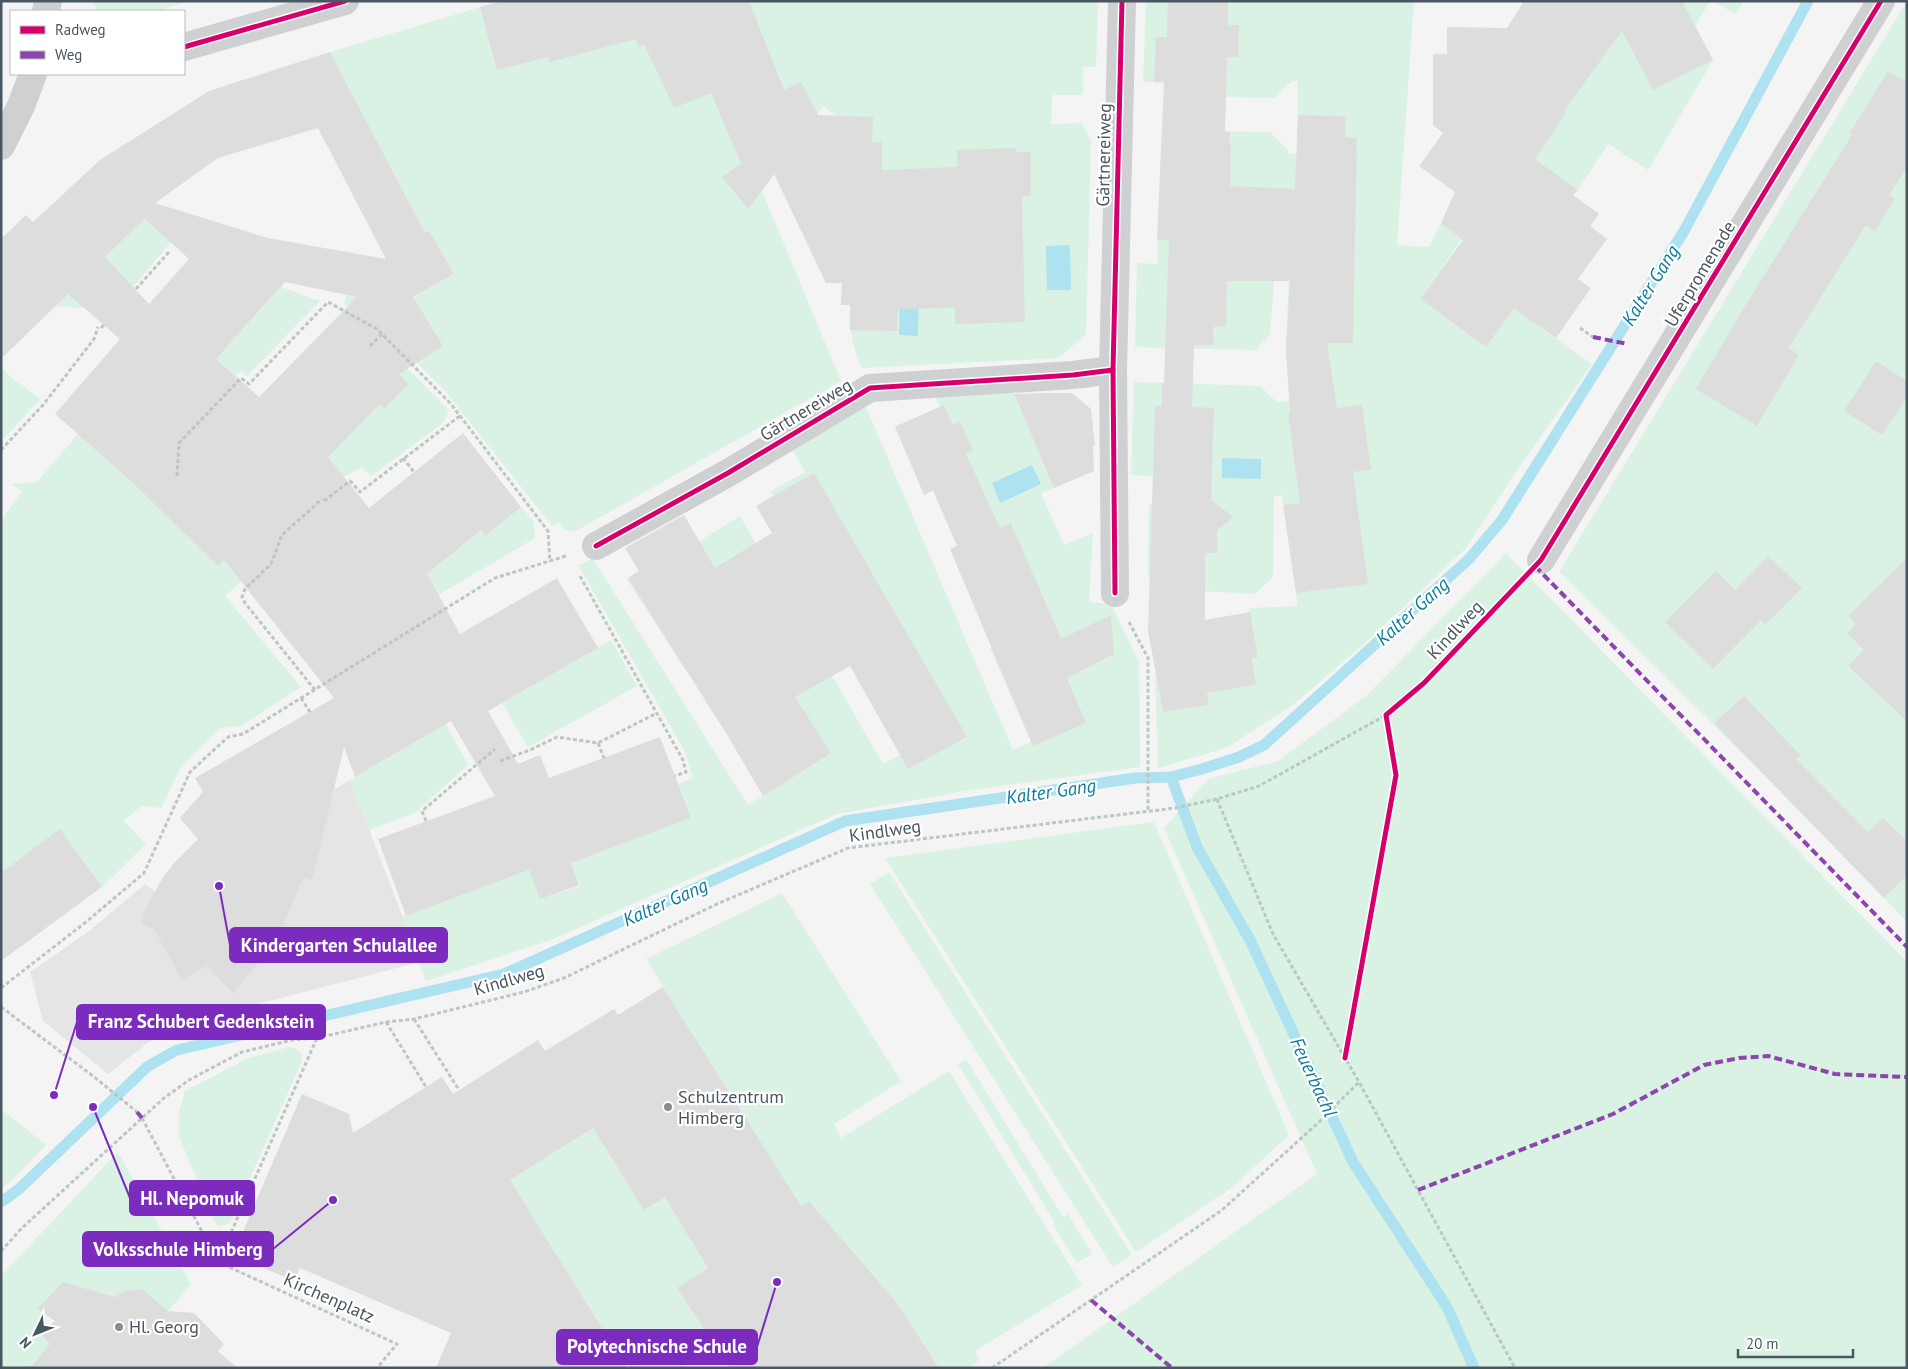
<svg xmlns="http://www.w3.org/2000/svg" width="1908" height="1369" font-family="'PT Sans',sans-serif">
<style>
.education{fill:#e6e5e6}
.green{fill:#d9f2e3}
.water{fill:#aee2f0}
.lines{fill:none;stroke-linecap:round;stroke-linejoin:round}
.stream{stroke:#aee2f0;stroke-width:11}
.building{fill:#ddddde;fill-rule:evenodd}
.path{stroke:#bcc7c4;stroke-width:3;stroke-dasharray:4 2.5;stroke-linecap:butt}
.minor{stroke:#ced0d2;stroke-width:28}
.tertiary{stroke:#ced0d2;stroke-width:28}
.quiet{stroke:#8e44ad;stroke-width:4;stroke-dasharray:8 4;stroke-linecap:butt}
.cycleway-casing{stroke:#fff;stroke-width:8}
.cycleway{stroke:#d6006c;stroke-width:5}
.poi-dot{fill:#868d94;stroke:#fff;stroke-width:2}
.labels{text-anchor:middle;stroke-width:4.5;stroke-linejoin:round;paint-order:stroke}
.street-label{font-size:18px;fill:#4a5661;stroke:#fff}
.poi-label{font-size:18px;fill:#4a5661;stroke:#fff;text-anchor:start}
.water-label{font-size:19px;font-style:italic;fill:#0c7c9b;stroke:#fff}
.leader{fill:none;stroke:#7b2cbf;stroke-width:2}
.callout-dot{fill:#7b2cbf;stroke:#fff;stroke-width:2}
.callout{fill:#7b2cbf;stroke:#7b2cbf;stroke-width:2}
.callout-label{font-size:19px;text-anchor:middle;font-weight:bold;fill:#fff}
</style>
<rect width="100%" height="100%" fill="#f4f4f4"/>
<polygon class="education" points="350,780 420,962 231,1011 149,1042 108,1074 43,1021 30,972 88,932 145,884 155,892 164,876 175,862 199,840 180,818 203,792 235,847"/>
<g class="green">
<polygon points="92,1 190,1 156,11 98,11"/>
<path d="M501,1H1098L1096,67H1083V95H1052L1051,124L1082,123L1091,142L1086,334L1059,358L862,368C851,342 850,333 850,305H841L842,283H826L812,254L838,116L823,106L762,191L841,381L574,532L563,529L559,523L552,526L445,391L378,324L344,304L347,295L399,306L454,274L425,233L330,52Z"/>
<polygon points="1146,1 1414,1 1397,245 1429,247 1441,223 1462,239 1420,299 1486,347 1514,309 1592,364 1520,466 1466,548 1373,636 1293,705 1226,748 1158,768 1155,671 1163,712 1208,705 1207,693 1255,685 1252,659 1258,657 1249,608 1298,606 1282,495 1274,497 1273,577 1255,594 1200,591 1155,575 1148,575 1149,504 1154,505 1155,476 1131,475 1134,382 1260,386 1277,402 1291,401 1286,341 1289,281 1274,281 1270,335 1255,350 1135,347 1137,263 1157,264 1162,130 1270,132 1288,150 1288,154 1297,154 1298,81 1292,81 1274,98 1226,97 1226,84 1143,82"/>
<polygon points="1541,1 1710,1 1695,26 1713,60 1648,170 1608,144 1578,190 1542,164 1497,228"/>
<polygon points="1713,1 1743,1 1736,14"/>
<path d="M1907,1V922C1793,803 1677,687 1559,572Z"/>
<polygon points="145,219 171,242 133,287 131,285 109,310 55,306"/>
<polygon points="281,287 320,301 247,376 241,371 235,376 216,359"/>
<polygon points="383,344 449,410 443,423 371,476 362,467 340,479 323,462 380,404 385,409 409,384 376,351"/>
<polygon points="1,367 12,378 40,399 1,442"/>
<polygon points="1013,392 1054,488 1041,493 1064,545 1093,533 1089,602 1111,604 1139,662 1140,767 971,790 837,814 551,940 426,981 402,917 529,870 542,898 580,886 571,863 691,818 678,784 693,778 684,750 578,565 593,559 748,805 767,793 705,701 737,681 719,653 687,673 627,579 695,535 700,541 740,516 883,764 900,755 771,491 805,472 792,448 866,407 1013,750 1031,742 990,648 1017,637 981,621 950,549 977,537 971,523 951,532 933,491 926,494 898,425 940,407 935,395"/>
<polygon points="174,410 139,488 218,566 276,507 268,559 225,596 301,687 241,726 221,728 182,765 161,808 142,806 123,820 146,844 102,887 60,830 1,873 1,521 22,492 12,484 37,482 78,434"/>
<polygon points="521,507 534,522 535,538 430,600 416,583 481,530 485,535"/>
<polygon points="1506,553 1907,962 1907,1368 1043,1368 1317,1174 1164,828 1208,779 1278,761 1366,696"/>
<polygon points="611,640 637,686 528,747 502,703"/>
<polygon points="446,724 468,765 415,813 369,830 350,780"/>
<polygon points="1154,822 1289,1135 1234,1186 1136,1252 885,858"/>
<polygon points="889,872 1132,1255 1113,1267 870,884"/>
<polygon points="782,893 901,1081 834,1124 841,1138 949,1071 1082,1285 975,1351 980,1360 968,1368 939,1368 897,1303 809,1201 678,1288 715,1345 681,1368 636,1368 634,1364 630,1367 616,1344 613,1345 510,1180 593,1128 665,1197 773,1162 646,959"/>
<polygon points="289,1047 295,1048 302,1054 302,1061 231,1221 227,1224 219,1226 213,1220 179,1136 179,1113 185,1091 248,1058"/>
<polygon points="966,1059 1063,1217 1068,1214 1092,1254 1077,1263 1053,1225 1055,1223 958,1064"/>
<polygon points="1,1109 46,1145 11,1181 1,1189"/>
<path d="M118,1152L191,1284L168,1311L146,1291C129,1290 122,1288 115,1305L80,1287L57,1290L55,1289L53,1291L54,1293L42,1308L40,1306L37,1309L40,1310L43,1332L41,1334L53,1342L35,1361L33,1368H1V1276Z"/>
</g>
<g class="water">
<polygon points="1070,245 1071,290 1047,290 1046,246"/>
<polygon points="900,293 919,293 918,336 899,335"/>
<polygon points="1222,458 1261,459 1261,479 1222,478"/>
<polygon points="1032,465 1041,484 1000,503 992,483"/>
</g>
<g class="lines">
<g class="stream">
<polyline points="1171,777 1197,847 1251,942 1353,1162 1447,1307 1474,1368"/>
<polyline points="1,1202 19,1189 148,1066 177,1050 504,974 845,821 1135,778 1171,777 1202,769 1239,757 1264,745 1469,559 1502,520 1684,231 1808,1"/>
</g>
</g>
<g class="building">
<polygon points="501,1 749,1 784,90 801,82 818,115 873,117 872,142 882,142 882,170 957,167 957,150 1016,148 1016,152 1031,152 1031,196 1022,196 1025,322 955,324 955,308 898,309 897,331 850,330 850,305 841,305 842,283 826,283 774,174 748,209 722,177 741,163 711,93 674,108 644,44 638,46 636,39 550,62 548,57 497,70 480,7"/>
<polygon points="1168,1 1228,1 1228,25 1239,25 1238,57 1227,57 1225,132 1230,132 1229,143 1231,143 1230,186 1295,189 1298,115 1345,116 1345,137 1357,138 1353,343 1327,343 1337,408 1362,405 1371,470 1353,472 1368,584 1296,593 1283,505 1300,503 1288,414 1290,413 1286,351 1290,281 1227,281 1226,326 1213,327 1214,345 1194,345 1192,407 1214,408 1211,500 1233,517 1217,530 1217,553 1205,553 1205,620 1250,612 1258,657 1252,659 1256,685 1207,693 1209,705 1163,712 1148,631 1155,406 1162,406 1162,383 1164,383 1169,240 1157,240 1164,82 1154,82 1156,37 1167,37"/>
<polygon points="1524,1 1682,1 1713,60 1653,90 1622,31 1564,111 1566,113 1535,159 1578,190 1573,195 1599,214 1590,226 1607,239 1578,279 1591,288 1556,338 1514,309 1486,347 1420,299 1463,240 1441,223 1455,192 1419,166 1443,133 1433,125 1433,54 1447,54 1447,27 1507,28"/>
<path d="M330,52L425,233L429,231L454,274L413,297L443,346L399,374L409,384L384,409L380,404L328,457L369,508L463,433L521,507L485,536L481,530L427,574L460,634L557,578L598,648L488,711L518,764L540,755L549,778L660,737L691,818L571,863L579,885L540,899L529,870L406,916L378,839L495,796L451,721L355,777L344,747L312,880L303,878L280,932L267,953L233,993L207,966L182,980L154,929L141,924L147,905L164,876L175,862L198,839L180,818L203,792L195,778L334,698L224,560L218,566L131,481L55,414L120,339L68,294L1,359V239L26,215L33,222L100,160L209,91ZM318,128L386,259L268,238L155,203L218,158ZM145,219L189,259L149,304L105,257ZM285,282L357,297L259,397L216,359Z"/>
<polygon points="1888,71 1907,82 1907,167 1889,195 1895,199 1875,231 1866,225 1789,348 1799,355 1757,426 1696,389 1745,306 1852,135 1849,134"/>
<polygon points="1876,361 1907,381 1907,397 1882,435 1844,411"/>
<polygon points="1043,393 1072,393 1091,409 1095,446 1093,446 1094,471 1054,488 1014,394"/>
<polygon points="944,405 953,425 960,421 973,450 966,454 1000,528 1011,523 1061,639 1111,615 1114,654 1067,678 1086,723 1033,746 950,549 957,546 933,490 924,495 895,427"/>
<polygon points="814,473 967,737 908,769 850,666 795,697 831,753 763,796 726,733 628,578 639,571 625,548 684,515 715,568 772,533 756,506"/>
<polygon points="1768,556 1802,588 1765,625 1761,620 1713,669 1665,622 1716,571 1735,590"/>
<polygon points="1907,558 1907,721 1848,666 1864,650 1847,633 1856,624 1848,616"/>
<polygon points="1744,696 1800,755 1796,759 1868,832 1883,818 1907,841 1907,875 1884,898 1714,723"/>
<polygon points="60,829 102,887 1,961 1,873"/>
<polygon points="663,987 801,1206 809,1201 897,1303 939,1368 730,1368 677,1288 708,1268 665,1197 644,1210 593,1128 510,1180 627,1368 436,1368 451,1333 300,1268 294,1281 233,1255 302,1094 349,1114 353,1133 442,1077 453,1094 538,1040 545,1051 614,1009 618,1015"/>
<polygon points="63,1282 115,1297 125,1291 143,1289 168,1311 194,1313 224,1344 218,1351 237,1368 30,1368 50,1344 41,1334 55,1321 37,1309"/>
</g>
<g class="lines">
<g class="path">
<polyline points="136,289 169,252"/>
<polyline points="101,328 104,325"/>
<polyline points="1580,328 1593,337"/>
<polyline points="370,346 382,334"/>
<polyline points="1,450 43,405 94,339 98,327"/>
<polyline points="403,458 414,472"/>
<polyline points="177,476 179,443 241,378 249,384 328,302 377,329 451,404 548,531 550,562"/>
<polyline points="324,501 350,481 360,492 461,415"/>
<polyline points="580,576 683,760 686,772 675,776"/>
<polyline points="1129,622 1148,658 1148,812"/>
<polyline points="315,690 245,603 242,597 245,589 271,564 282,535 322,499"/>
<polyline points="301,698 310,712"/>
<polyline points="598,743 604,758"/>
<polyline points="500,761 530,750 557,737 598,743 657,713"/>
<polyline points="1217,799 1273,934 1359,1082 1515,1368"/>
<polyline points="426,821 422,811 495,749"/>
<polyline points="1,988 86,922 144,873 190,772 228,737 243,734 495,578 566,556"/>
<polyline points="1,1007 93,1076 137,1112"/>
<polyline points="414,1019 459,1090"/>
<polyline points="386,1022 426,1087"/>
<polyline points="1345,1057 1396,775 1386,715"/>
<polyline points="142,1118 218,1262 397,1344 377,1368"/>
<polyline points="1,1251 22,1228 164,1098 189,1080 242,1052 292,1040 317,1038 386,1022 414,1019 524,992 564,978 717,904 848,848 1175,808 1217,799 1259,786 1386,715 1424,683 1517,584"/>
<polyline points="218,1262 317,1038"/>
<polyline points="992,1368 1222,1210 1318,1123 1359,1082"/>
</g>
<g class="minor">
<polyline points="184,47 345,1"/>
<polyline points="596,546 728,473 870,388 1073,375 1113,370"/>
<polyline points="1541,560 1881,1"/>
<polyline points="1115,593 1113,370 1122,1"/>
</g>
<g class="tertiary">
<polyline points="46,11 48,1"/>
<polyline points="1,146 21,106 33,74"/>
</g>
<g class="quiet">
<polyline points="1593,337 1628,344"/>
<polyline points="1535,566 1907,947"/>
<polyline points="137,1112 142,1118"/>
<polyline points="1418,1190 1613,1114 1704,1065 1739,1058 1768,1056 1835,1074 1907,1077"/>
<polyline points="1091,1300 1172,1368"/>
</g>
<defs>
<g id="cycleway">
<polyline points="184,47 345,1"/>
<polyline points="596,546 728,473 870,388 1073,375 1113,370"/>
<polyline points="1115,593 1113,370 1122,1"/>
<polyline points="1345,1058 1396,775 1386,715 1424,683 1541,560 1881,1"/>
</g>
</defs>
<use href="#cycleway" class="cycleway-casing"/>
<use href="#cycleway" class="cycleway"/>
</g>
<g class="poi-dot">
<circle cx="668" cy="1107" r="5"/>
<circle cx="119" cy="1327" r="5"/>
</g>
<g class="labels">
<g class="street-label">
<text transform="translate(1104 155) rotate(-89)" y="6">Gärtnereiweg</text>
<text transform="translate(1700 274) rotate(-59)" y="6">Uferpromenade</text>
<text transform="translate(806 410) rotate(-31)" y="6">Gärtnereiweg</text>
<text transform="translate(1455 630) rotate(-47)" y="6">Kindlweg</text>
<text transform="translate(885 831) rotate(-8)" y="6">Kindlweg</text>
<text transform="translate(509 980) rotate(-16)" y="6">Kindlweg</text>
<text transform="translate(329 1298) rotate(24)" y="6">Kirchenplatz</text>
</g>
<g class="poi-label">
<text x="678" y="1103">Schulzentrum<tspan x="678" dy="21">Himberg</tspan></text>
<text x="129" y="1333">Hl. Georg</text>
</g>
<g class="water-label">
<text transform="translate(1650 285) rotate(-58)" y="7">Kalter Gang</text>
<text transform="translate(1412 611) rotate(-42)" y="7">Kalter Gang</text>
<text transform="translate(1051 791) rotate(-8)" y="7">Kalter Gang</text>
<text transform="translate(665 902) rotate(-24)" y="7">Kalter Gang</text>
<text transform="translate(1314 1077) rotate(65)" y="7">Feuerbachl</text>
</g>
</g>
<path class="leader" d="M219 886L230 945M54 1095L77 1022M93 1107L130 1198M333 1200L273 1249M777 1282L757 1347"/>
<g class="callout-dot">
<circle cx="219" cy="886" r="5"/>
<circle cx="54" cy="1095" r="5"/>
<circle cx="93" cy="1107" r="5"/>
<circle cx="333" cy="1200" r="5"/>
<circle cx="777" cy="1282" r="5"/>
</g>
<g class="callout">
<rect x="230" y="928" width="217" height="34" rx="5"/>
<rect x="77" y="1005" width="248" height="34" rx="5"/>
<rect x="130" y="1181" width="124" height="34" rx="5"/>
<rect x="83" y="1232" width="190" height="34" rx="5"/>
<rect x="557" y="1330" width="200" height="34" rx="5"/>
</g>
<g class="callout-label">
<text x="339" y="952">Kindergarten Schulallee</text>
<text x="201" y="1028">Franz Schubert Gedenkstein</text>
<text x="192" y="1205">Hl. Nepomuk</text>
<text x="178" y="1256">Volksschule Himberg</text>
<text x="657" y="1353">Polytechnische Schule</text>
</g>
<rect width="1908" height="1369" fill="none" stroke="#4a5661" stroke-width="5"/>
<rect x="10" y="10" width="175" height="65" fill="#ffffff" stroke="#b7bbc0"/>
<rect x="20" y="26" width="25" height="8" fill="#d6006c" stroke="#b7bbc0"/>
<text x="55" y="35" font-size="15" fill="#4a5661">Radweg</text>
<rect x="20" y="51" width="25" height="8" fill="#8e44ad" stroke="#b7bbc0"/>
<text x="55" y="60" font-size="15" fill="#4a5661">Weg</text>
<g transform="translate(35 1334) rotate(227)" stroke="#ffffff" stroke-width="4" paint-order="stroke">
<path d="M0-4L9 19L0 12L-9 19Z" fill="#4a5661"/>
<text y="-8" font-size="14" font-weight="bold" text-anchor="middle" fill="#4a5661">N</text>
</g>
<path d="M1738 1349v8h115v-8" fill="none" stroke="#4a5661" stroke-width="2.5"/>
<text x="1746" y="1349" font-size="15" fill="#4a5661" stroke="#ffffff" stroke-width="4" paint-order="stroke">20 m</text>
</svg>
